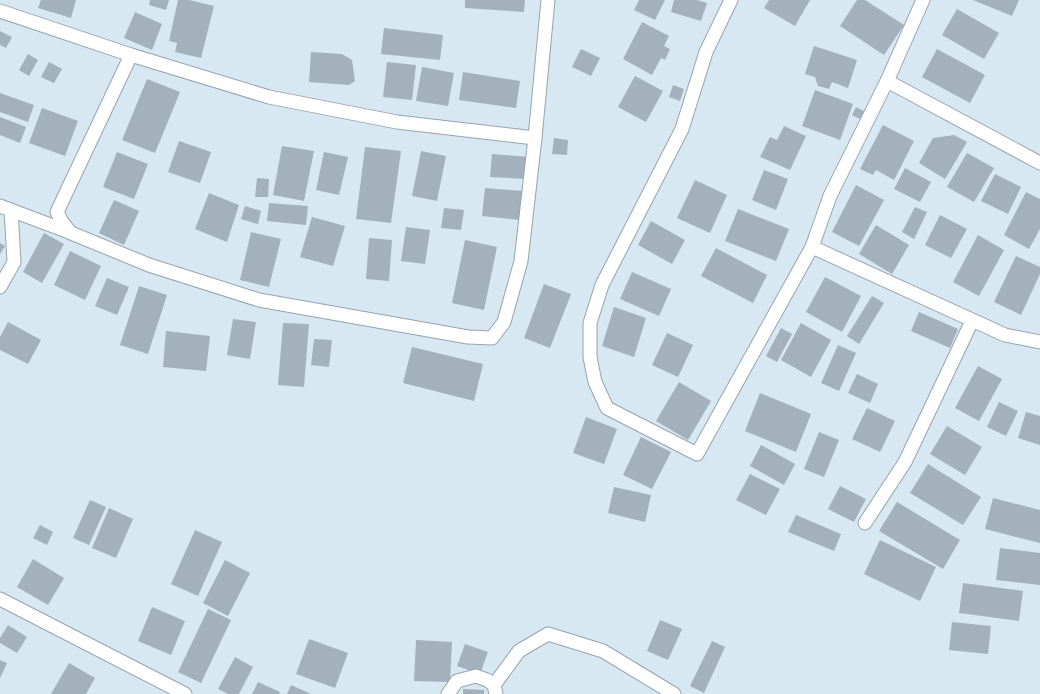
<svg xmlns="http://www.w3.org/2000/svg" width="1040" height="694" font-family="'Zilla Slab',serif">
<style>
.building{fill:#a2b1bc}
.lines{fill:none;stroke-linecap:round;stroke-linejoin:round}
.minor-casing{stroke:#95a4af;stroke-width:15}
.minor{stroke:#fff;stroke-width:13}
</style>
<rect width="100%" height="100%" fill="#d7e8f3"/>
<g class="building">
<polygon points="41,0 76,0 71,18 38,8"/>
<polygon points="150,0 169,0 166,10 149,5"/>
<polygon points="178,0 189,0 214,6 201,58 175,52 177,43 169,41"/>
<polygon points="465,0 525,0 524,12 465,8"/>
<polygon points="639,0 665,0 655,20 634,10"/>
<polygon points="674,0 697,0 707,3 701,21 671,12"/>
<polygon points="769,0 810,0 795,26 764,8"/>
<polygon points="857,0 865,0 904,25 884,55 840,26"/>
<polygon points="973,0 1019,0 1012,16"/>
<polygon points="957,9 999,33 984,59 942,35"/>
<polygon points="135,12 162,24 152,50 124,38"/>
<polygon points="642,22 669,36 664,46 670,49 665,60 661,58 652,75 623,59"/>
<polygon points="384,28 443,35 440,60 381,54"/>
<polygon points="0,31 12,37 6,48 0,45"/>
<polygon points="814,46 857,60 848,88 832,82 829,89 818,86 815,77 805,74"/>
<polygon points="581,49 600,58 591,76 572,67"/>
<polygon points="937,49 985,75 970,103 922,77"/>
<polygon points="311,52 342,54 352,60 355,81 349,85 309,82"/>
<polygon points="28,54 38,60 29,76 19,70"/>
<polygon points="49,62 62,69 54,83 41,77"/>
<polygon points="387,62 416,65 412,100 383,97"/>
<polygon points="422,67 454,73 448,106 416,101"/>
<polygon points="463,72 520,81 516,108 459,100"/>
<polygon points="635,76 663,91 646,122 618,107"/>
<polygon points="147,79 180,92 155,153 122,140"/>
<polygon points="673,85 684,89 680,101 669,97"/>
<polygon points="815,90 853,104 840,140 802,126"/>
<polygon points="0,93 34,105 28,122 0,112"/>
<polygon points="856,107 864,111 860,119 852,115"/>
<polygon points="42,108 78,121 65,156 29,143"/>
<polygon points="0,117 26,127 20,143 0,135"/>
<polygon points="883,125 914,141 894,180 876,170 873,175 860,169"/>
<polygon points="784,126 806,136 790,170 760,157 770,137 777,140"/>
<polygon points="954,135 967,142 945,179 919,163 933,138"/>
<polygon points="554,138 568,140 567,155 552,154"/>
<polygon points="179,141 211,152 200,183 168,172"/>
<polygon points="282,146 314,151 304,201 273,195"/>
<polygon points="365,147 401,151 391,223 356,219"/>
<polygon points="421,151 446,156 437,201 412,196"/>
<polygon points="117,152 148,164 134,199 103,187"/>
<polygon points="324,152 348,157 339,195 316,190"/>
<polygon points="967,153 994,168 974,202 947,187"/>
<polygon points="492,154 529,157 527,179 490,177"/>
<polygon points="905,168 931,182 920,202 894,189"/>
<polygon points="764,170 788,179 776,210 752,200"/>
<polygon points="995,174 1021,187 1008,214 981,201"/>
<polygon points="257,178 269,179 268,197 255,197"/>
<polygon points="695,180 727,195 710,233 677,218"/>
<polygon points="856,185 884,200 859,246 832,232"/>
<polygon points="485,188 523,191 520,220 482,216"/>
<polygon points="1026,192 1040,199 1040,229 1029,249 1004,235"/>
<polygon points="209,193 239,205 227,242 195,229"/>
<polygon points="114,200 139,211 124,245 99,233"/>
<polygon points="269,203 308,206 306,225 267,221"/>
<polygon points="245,206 261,211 258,224 241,219"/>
<polygon points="915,207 927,212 914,239 902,232"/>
<polygon points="444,208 464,210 461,230 441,228"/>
<polygon points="738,209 789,229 776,261 725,241"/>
<polygon points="940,215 967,229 951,258 925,245"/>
<polygon points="312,217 345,226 333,266 300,257"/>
<polygon points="651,221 685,240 672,264 638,245"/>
<polygon points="876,225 909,245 892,274 859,254"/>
<polygon points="406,227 430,230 425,264 401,261"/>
<polygon points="251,232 281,239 269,287 240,280"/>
<polygon points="44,233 64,244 42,283 23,272"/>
<polygon points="978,235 1004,250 979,296 953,282"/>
<polygon points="369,238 392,240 389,281 366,279"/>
<polygon points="465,240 497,247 484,310 452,303"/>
<polygon points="0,243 5,246 0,254"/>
<polygon points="716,248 767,275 753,303 701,276"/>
<polygon points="70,251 101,266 85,300 54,285"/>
<polygon points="1016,256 1040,267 1040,274 1021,315 994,302"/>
<polygon points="632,272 671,289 659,316 620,299"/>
<polygon points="825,277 861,296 842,332 806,312"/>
<polygon points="107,278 129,287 117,315 95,306"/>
<polygon points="544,284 571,294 550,348 524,338"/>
<polygon points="139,286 167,295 148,354 120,345"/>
<polygon points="872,296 884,303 859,344 847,336"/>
<polygon points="614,307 646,318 634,357 602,346"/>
<polygon points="919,312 958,329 950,348 911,331"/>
<polygon points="233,319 256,322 250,359 227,355"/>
<polygon points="8,322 41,340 28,364 0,350 0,337"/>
<polygon points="283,323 309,324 304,387 278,385"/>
<polygon points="801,323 831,340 811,377 781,360"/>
<polygon points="781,328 792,334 777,362 766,356"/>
<polygon points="166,331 210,336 206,371 163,367"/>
<polygon points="667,333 693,345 678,377 652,365"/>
<polygon points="314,339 332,340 329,367 311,365"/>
<polygon points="838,345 856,353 839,391 821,383"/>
<polygon points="412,347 483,364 474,401 403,383"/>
<polygon points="978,366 1002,379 979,421 955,408"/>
<polygon points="857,374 878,384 870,403 848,393"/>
<polygon points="679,382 711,401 688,440 656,421"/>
<polygon points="760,393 811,414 796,452 745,431"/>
<polygon points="999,402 1018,411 1006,436 987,427"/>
<polygon points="867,408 895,421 880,452 852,439"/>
<polygon points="1026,412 1040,416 1040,445 1018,438"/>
<polygon points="586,417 617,429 604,464 573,453"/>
<polygon points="947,426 982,447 965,475 930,454"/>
<polygon points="819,432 839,440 824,477 804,469"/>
<polygon points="641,437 671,452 652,489 623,475"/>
<polygon points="761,445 795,464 784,485 750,466"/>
<polygon points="928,464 981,497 963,525 910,493"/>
<polygon points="750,474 780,489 766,515 736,500"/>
<polygon points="840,486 866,499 854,522 828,509"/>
<polygon points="614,487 651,495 645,522 608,513"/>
<polygon points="993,498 1040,510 1040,543 985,529"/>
<polygon points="90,500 106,507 89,545 73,538"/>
<polygon points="897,502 960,540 943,569 879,531"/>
<polygon points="109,508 133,519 116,558 92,548"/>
<polygon points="796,515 841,534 834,551 788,532"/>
<polygon points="40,525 53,532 47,545 33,538"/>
<polygon points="195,530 222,542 198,596 171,584"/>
<polygon points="880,540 936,567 920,601 864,574"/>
<polygon points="1000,548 1040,553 1040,585 996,580"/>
<polygon points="33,559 64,578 48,605 17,587"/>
<polygon points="225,560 250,573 228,616 203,603"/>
<polygon points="963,583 1023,591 1019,621 959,613"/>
<polygon points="152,607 185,621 171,655 138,641"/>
<polygon points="208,609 231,620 201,683 178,672"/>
<polygon points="660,620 682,629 668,660 647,651"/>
<polygon points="952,622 991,626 988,654 949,650"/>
<polygon points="8,625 27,637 17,653 0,643 0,638"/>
<polygon points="309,639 348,653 335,688 296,674"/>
<polygon points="416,640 452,642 450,682 414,681"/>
<polygon points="712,641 725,647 704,693 690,686"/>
<polygon points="465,644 488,652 480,674 457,666"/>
<polygon points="235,657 253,667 239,694 228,694 218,689"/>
<polygon points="0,660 7,663 0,678"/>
<polygon points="69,663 95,678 86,694 51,694"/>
<polygon points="258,682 280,692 279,694 252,694"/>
<polygon points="291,685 311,694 287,694"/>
<polygon points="463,689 484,690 484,694 463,694"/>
</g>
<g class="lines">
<defs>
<g id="minor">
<polyline points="731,0 706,52 682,129 602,285 590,323 590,357 595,382 607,408 697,454 812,247 830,196 887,81 923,0"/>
<polyline points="0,11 131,55 269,97 397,122 535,138"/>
<polyline points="131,55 57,212 62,222 71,233 149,265 259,300 468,337 492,338 504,322 521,261 535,138 548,0"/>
<polyline points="887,81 1040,163"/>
<polyline points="0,206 69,232"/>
<polyline points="812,247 1005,335 1040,342"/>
<polyline points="0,287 14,262 11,210"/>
<polyline points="865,523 905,462 972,321"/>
<polyline points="0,599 185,694"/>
<polyline points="494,685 519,651 548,634 603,651 674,694"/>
<polyline points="448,694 457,681 476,676 487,680 494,685 496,694"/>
</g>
</defs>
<use href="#minor" class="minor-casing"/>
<use href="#minor" class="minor"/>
</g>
</svg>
